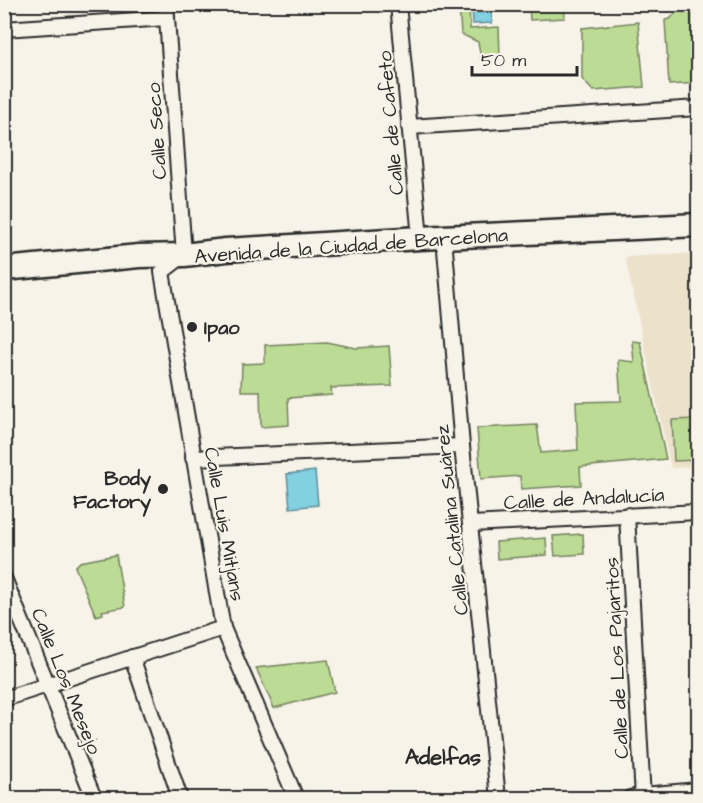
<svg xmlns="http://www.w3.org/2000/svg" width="703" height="803" font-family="'Architects Daughter',sans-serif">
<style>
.built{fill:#ece1cb}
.green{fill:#bcdb94;stroke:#748360;stroke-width:1.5}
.water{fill:#82d0e0;stroke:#5f8e98;stroke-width:1.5}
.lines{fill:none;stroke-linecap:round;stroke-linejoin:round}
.minor-casing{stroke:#2b2b2b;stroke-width:18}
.primary-casing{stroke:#2b2b2b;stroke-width:27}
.minor{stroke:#f7f3e8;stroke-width:14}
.primary{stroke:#f7f3e8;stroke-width:22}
.poi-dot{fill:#2b2b2b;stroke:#f7f3e8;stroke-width:2}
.labels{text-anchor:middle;stroke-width:4.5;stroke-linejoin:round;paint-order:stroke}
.street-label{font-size:20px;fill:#2b2b2b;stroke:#f7f3e8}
.poi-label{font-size:20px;font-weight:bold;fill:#2b2b2b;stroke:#f7f3e8;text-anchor:start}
.quarter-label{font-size:22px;font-weight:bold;fill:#2b2b2b;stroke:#f7f3e8}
</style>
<rect width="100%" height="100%" fill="#f7f3e8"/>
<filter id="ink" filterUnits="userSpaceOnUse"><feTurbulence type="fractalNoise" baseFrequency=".0167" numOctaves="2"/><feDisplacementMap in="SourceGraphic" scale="12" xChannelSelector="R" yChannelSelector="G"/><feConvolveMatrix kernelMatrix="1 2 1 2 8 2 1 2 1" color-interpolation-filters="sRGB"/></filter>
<g filter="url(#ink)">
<polygon class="built" points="698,253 698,466 671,468 625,257"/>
<g class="green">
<polygon points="683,4 698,5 698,83 669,85 665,20 670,19"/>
<polygon points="459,5 469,5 470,29 499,27 500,56 481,58 478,42 461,34"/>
<polygon points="529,5 564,5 565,18 530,20"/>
<polygon points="638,22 644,87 593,91 582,79 582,28"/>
<polygon points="632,341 640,342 666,459 580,467 581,485 521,489 520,476 481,479 477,428 537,425 541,453 578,450 576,402 621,401 618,360 634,362"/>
<polygon points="327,342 356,348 389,346 392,386 331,388 332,395 288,398 289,425 261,427 260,391 241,391 242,364 265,363 265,345"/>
<polygon points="698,419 698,460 674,461 672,420"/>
<polygon points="583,534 584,554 555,556 553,536"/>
<polygon points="546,538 547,555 497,559 496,542"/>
<polygon points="116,555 125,607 102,611 103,614 96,616 75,567 80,562"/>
<polygon points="328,660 335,692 274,708 256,668"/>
</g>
<g class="water">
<polygon points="472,5 491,5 492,23 473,24"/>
<polygon points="315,471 318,505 290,508 287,474"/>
</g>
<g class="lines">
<defs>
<g id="minor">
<polyline points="166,4 184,255 162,272 223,628 296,798"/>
<polyline points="398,4 420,238"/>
<polyline points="4,29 167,18"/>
<polyline points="409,127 698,108"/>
<polyline points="444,238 462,446 498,798"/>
<polyline points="193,458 462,446"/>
<polyline points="627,515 643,798"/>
<polyline points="472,524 698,512"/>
<polyline points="4,578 94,798"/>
<polyline points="132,657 180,798"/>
<polyline points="4,699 223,628"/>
<polyline points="630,798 643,795 698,790"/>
</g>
<polyline id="primary" points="4,269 139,256 184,255 226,250 420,238 698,225"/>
</defs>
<use href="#minor" class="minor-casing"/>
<use href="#primary" class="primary-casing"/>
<use href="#minor" class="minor"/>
<use href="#primary" class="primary"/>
</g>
</g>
<g class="poi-dot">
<circle cx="192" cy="327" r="6"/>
<circle cx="163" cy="489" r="6"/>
</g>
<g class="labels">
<g class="street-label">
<text transform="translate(390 123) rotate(-95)" y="7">Calle de Cafeto</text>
<text transform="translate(156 131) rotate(-94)" y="7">Calle Seco</text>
<text transform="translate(351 245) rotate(-4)" y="7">Avenida de la Ciudad de Barcelona</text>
<text transform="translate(584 498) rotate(-3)" y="7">Calle de Andalucía</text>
<text transform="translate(451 520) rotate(-96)" y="7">Calle Catalina Suárez</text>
<text transform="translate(225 524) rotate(80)" y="7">Calle Luis Mitjans</text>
<text transform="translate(616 658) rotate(-93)" y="7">Calle de Los Pajaritos</text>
<text transform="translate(67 681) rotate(68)" y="7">Calle Los Mesejo</text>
</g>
<g class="poi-label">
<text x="204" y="334">Ipao</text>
<text x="151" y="485" text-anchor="end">Body<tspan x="151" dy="23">Factory</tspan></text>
</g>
<g class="quarter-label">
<text x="443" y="764">Adelfas</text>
</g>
</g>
<rect width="703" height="803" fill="none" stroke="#f7f3e8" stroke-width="24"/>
<rect x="12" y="12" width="679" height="779" fill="none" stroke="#2b2b2b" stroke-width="2" filter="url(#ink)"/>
<path d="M472 66v9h105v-9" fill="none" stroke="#2b2b2b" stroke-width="3"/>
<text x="481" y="66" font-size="18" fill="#2b2b2b" stroke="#f7f3e8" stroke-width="4.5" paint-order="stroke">50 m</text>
</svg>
